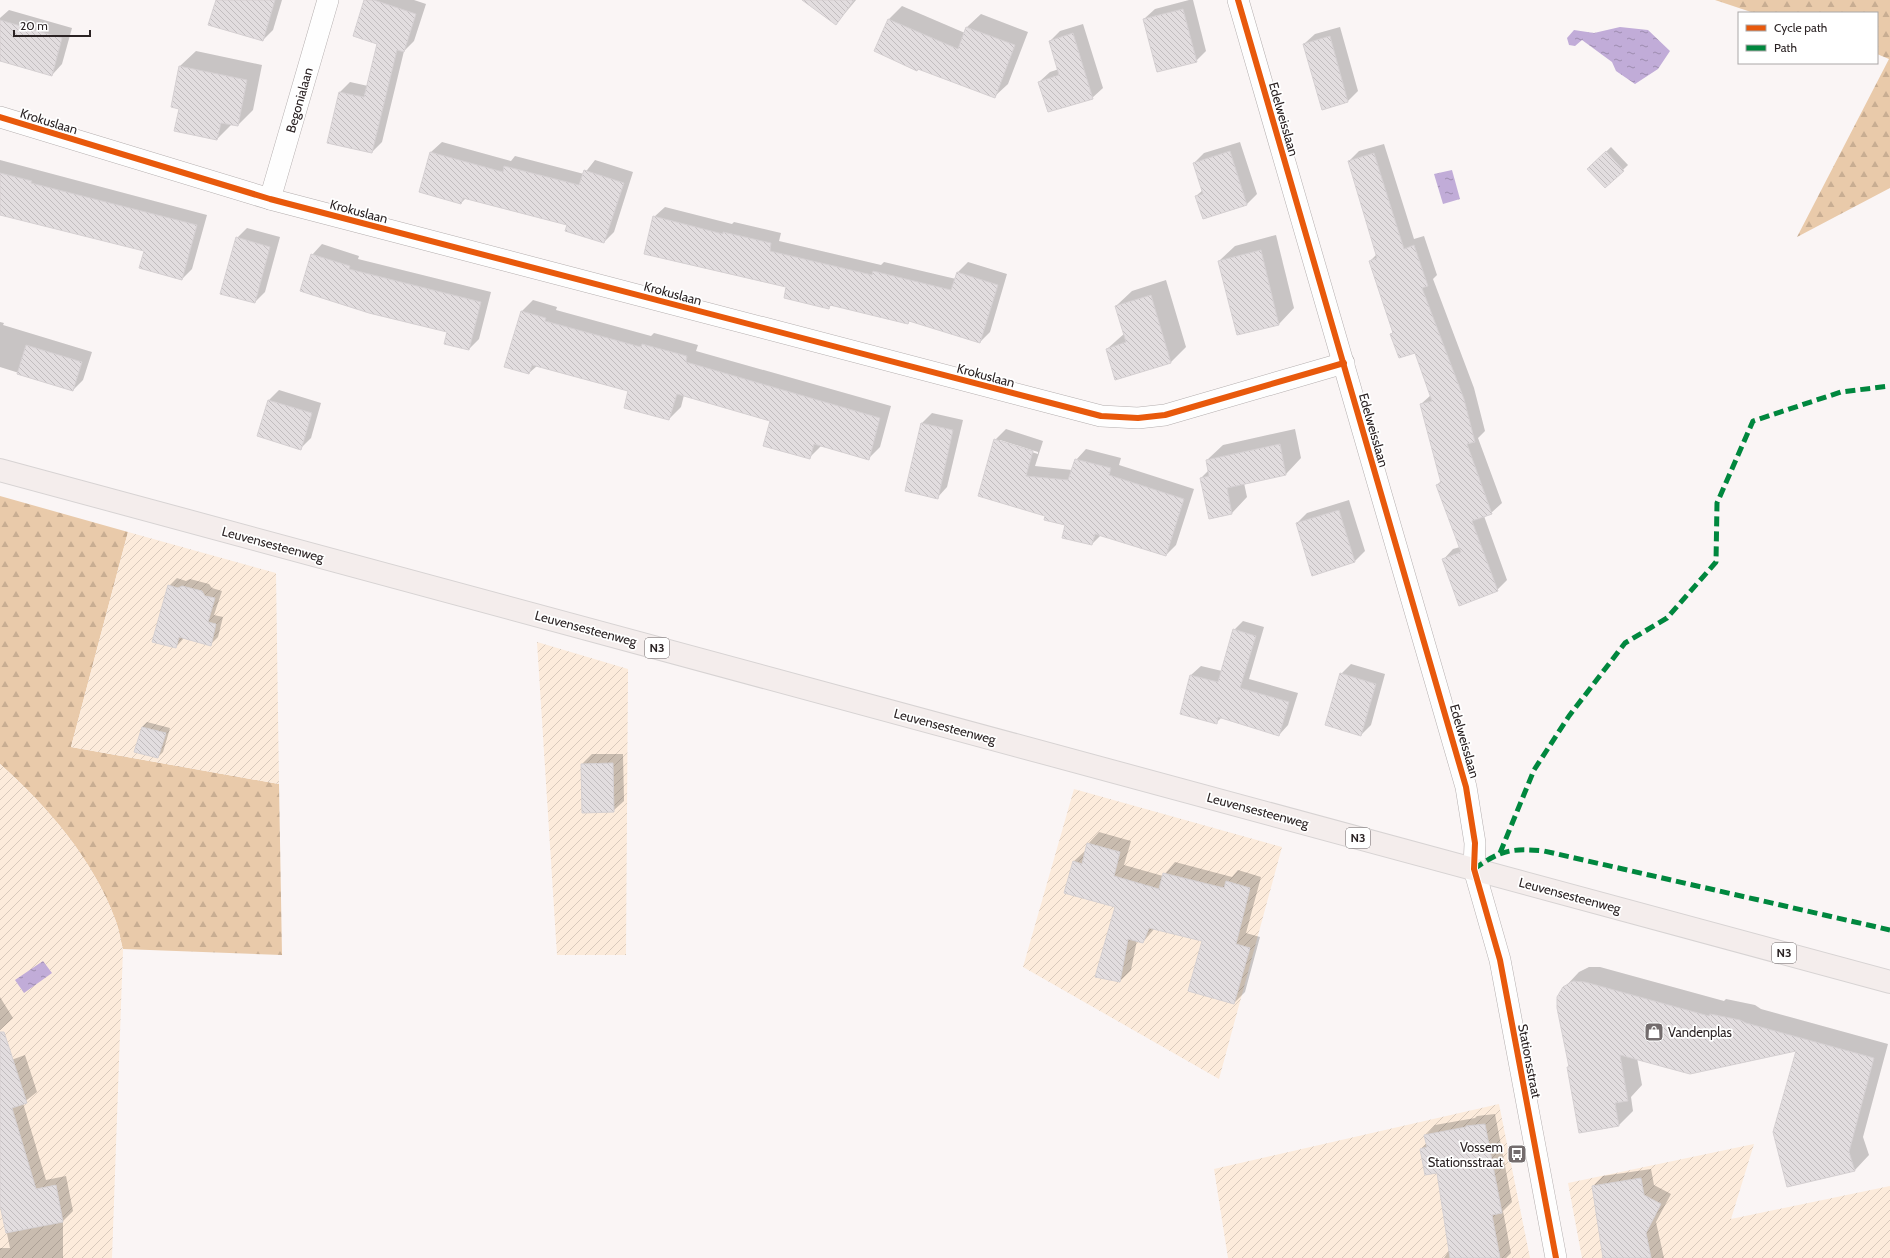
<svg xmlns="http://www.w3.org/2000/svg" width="1890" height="1258" font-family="Cabin,sans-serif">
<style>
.forest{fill:url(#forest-firs)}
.garden{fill:url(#garden-furrows)}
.water{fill:url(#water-ripples)}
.shadow{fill:#0003;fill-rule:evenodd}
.building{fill:url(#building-back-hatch);stroke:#d5d0d2}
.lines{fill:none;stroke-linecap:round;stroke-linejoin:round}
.minor-casing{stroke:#b4aeae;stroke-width:22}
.primary-casing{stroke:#d7d3d3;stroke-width:24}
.minor{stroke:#fefefe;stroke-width:21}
.primary{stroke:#f4edec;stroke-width:22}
.quiet{stroke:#00873e;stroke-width:5;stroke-dasharray:10 5;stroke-linecap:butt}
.cycleway-casing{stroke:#fff;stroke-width:8}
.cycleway{stroke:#e8590c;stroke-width:6}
.labels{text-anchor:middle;stroke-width:3.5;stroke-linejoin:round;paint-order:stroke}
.shield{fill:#fff;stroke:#6b6566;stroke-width:1}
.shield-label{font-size:12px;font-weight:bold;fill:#2b2324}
.street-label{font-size:13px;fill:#2b2324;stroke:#fff}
.poi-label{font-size:13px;fill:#2b2324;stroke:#fff;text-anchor:start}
</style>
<defs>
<pattern id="forest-firs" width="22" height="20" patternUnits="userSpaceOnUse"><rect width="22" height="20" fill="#e9caaa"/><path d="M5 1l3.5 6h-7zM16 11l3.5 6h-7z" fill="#c8ad92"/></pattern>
<pattern id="garden-furrows" width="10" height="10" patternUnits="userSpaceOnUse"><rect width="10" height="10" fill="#fcebdb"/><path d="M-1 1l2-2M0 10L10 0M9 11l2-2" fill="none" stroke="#d8c9bc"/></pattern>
<pattern id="water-ripples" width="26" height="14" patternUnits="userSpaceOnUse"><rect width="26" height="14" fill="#c1acd8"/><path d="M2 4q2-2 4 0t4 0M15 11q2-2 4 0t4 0" fill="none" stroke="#9d8caf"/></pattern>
<pattern id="building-back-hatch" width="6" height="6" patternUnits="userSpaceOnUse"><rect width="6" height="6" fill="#e2dddf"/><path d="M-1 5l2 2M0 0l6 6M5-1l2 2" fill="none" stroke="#c2bdbf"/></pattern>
</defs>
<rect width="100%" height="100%" fill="#faf5f5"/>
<g class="forest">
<polygon points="1715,0 1890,0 1890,188 1797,237 1889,59 1877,54 1877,13 1754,13"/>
<path d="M0,496L128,532L71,747L279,784L282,955L123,949C120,939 119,928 115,919C93,859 47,806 0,764Z"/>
</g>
<g class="garden">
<polygon points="128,532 276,573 279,784 71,747"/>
<polygon points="537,642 628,669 626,955 557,955"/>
<path d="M0,764C47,806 93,859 115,919C119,928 120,939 123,949L112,1258H0Z"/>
<polygon points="1074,789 1282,847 1219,1079 1023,967"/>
<polygon points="1499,1104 1530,1258 1228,1258 1214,1169"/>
<polygon points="1754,1144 1731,1219 1890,1186 1890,1258 1582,1258 1568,1183"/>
</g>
<g class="water">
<polygon points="1620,27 1648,30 1670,51 1658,69 1635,84 1616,71 1612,62 1582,40 1575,46 1569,45 1567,38 1574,30 1594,33"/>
<polygon points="1452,170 1460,199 1443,204 1434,174"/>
<polygon points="43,961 52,973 24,993 15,980"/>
</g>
<g class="shadow">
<polygon points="217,0 282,0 273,30 263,40"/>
<polygon points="365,0 414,0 426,4 414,41 404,51 382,142 372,152 328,142 340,92 350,82 368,86 378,43"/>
<polygon points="814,0 856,0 836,24"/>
<polygon points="1189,0 1193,0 1206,51 1196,61 1144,19 1155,9"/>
<polygon points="902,6 965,33 967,27 981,14 1028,32 1008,84 994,97 919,68 917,70 875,51 889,19"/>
<polygon points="9,10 72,28 62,64 52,75 0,60 0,18"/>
<polygon points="1083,24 1103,88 1092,98 1039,82 1050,72 1059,69 1050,41 1060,31"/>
<polygon points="1340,27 1358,91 1348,101 1304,44 1315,34"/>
<polygon points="196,51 262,65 253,110 238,125 232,124 217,139 180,108 180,66"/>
<polygon points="442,142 511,161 515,156 584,174 595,160 633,172 614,232 604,242 568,224 466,198 461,203 421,191 431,152"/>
<polygon points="1240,142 1257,194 1247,204 1196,196 1203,190 1194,163 1204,153"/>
<polygon points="1384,144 1414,239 1424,236 1437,275 1433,279 1474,388 1485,431 1478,438 1502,503 1491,513 1484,516 1507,580 1497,590 1443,560 1453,549 1460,547 1437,485 1442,480 1421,404 1431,395 1415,351 1391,334 1394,331 1370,261 1377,254 1349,161 1359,151"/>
<polygon points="1611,147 1628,165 1605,187 1588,169"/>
<polygon points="0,160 207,215 192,269 182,279 145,250 0,214"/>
<polygon points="665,207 732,224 734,222 781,233 779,241 881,265 884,262 956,279 958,272 968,262 1007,274 990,332 980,342 910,321 908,323 831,305 828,308 654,217"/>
<polygon points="247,228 280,237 265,292 255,302 237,238"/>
<polygon points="1276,235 1294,308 1279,324 1219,261 1235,246"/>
<polygon points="322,244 359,256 358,259 491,292 479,339 469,349 448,331 312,255"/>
<polygon points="1166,280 1186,347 1171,362 1116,379 1107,349 1125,333 1116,306 1132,291"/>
<polygon points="533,300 557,307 556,310 651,336 654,333 698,345 696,351 891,406 880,447 868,459 821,446 809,458 772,420 684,395 681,407 669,419 630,390 537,366 529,373 521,312"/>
<polygon points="0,322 4,323 3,325 92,352 83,380 73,390 0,367"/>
<polygon points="279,390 321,403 311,438 301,448 268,401"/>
<polygon points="932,413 963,420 947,487 937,498 922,423"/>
<path d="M1006,429L1043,441L1035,466L1072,470L1076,460L1086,449L1121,458L1119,465L1194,489L1176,545L1166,555L1101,535L1092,544L1066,524L1046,515L995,440ZM1000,440L1038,452V454L1000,442Z"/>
<polygon points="1295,429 1301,458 1286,474 1244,483 1247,497 1232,513 1210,518 1201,478 1209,470 1207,460 1223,445"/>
<polygon points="1349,500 1365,551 1354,562 1297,523 1307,513"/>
<polygon points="177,578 186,581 190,579 209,584 212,588 222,591 214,615 223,617 218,637 210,645 184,638 176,647 169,586"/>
<polygon points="1243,621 1264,627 1249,679 1298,693 1288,725 1279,735 1222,717 1216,723 1181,713 1191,675 1201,666 1222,671 1234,630"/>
<polygon points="1351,664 1385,674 1371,725 1361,735 1341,674"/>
<polygon points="147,722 170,728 163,752 158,757 142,727"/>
<polygon points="592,754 623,754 624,801 613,811 582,764"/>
<polygon points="1099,832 1131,841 1124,865 1163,876 1175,862 1232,877 1238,870 1261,877 1246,933 1260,937 1245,992 1234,1003 1203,940 1155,928 1143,942 1137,940 1131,970 1120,981 1116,906 1073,862 1085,851 1086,851 1088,844"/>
<polygon points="1589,967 1600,967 1724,1001 1726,999 1755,1005 1761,1009 1888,1044 1863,1137 1869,1155 1855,1170 1788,1186 1798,1049 1637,1058 1642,1085 1631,1097 1633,1111 1619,1125 1568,1068 1570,1065 1564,988 1579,972"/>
<polygon points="0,997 13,1018 0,1030"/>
<polygon points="25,1055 37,1092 23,1103 46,1180 66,1176 73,1211 63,1221 63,1258 0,1258 0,1248 10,1248 0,1200 0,1064"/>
<polygon points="1495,1114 1512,1202 1503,1211 1511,1253 1506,1258 1444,1258 1450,1249 1437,1172 1421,1149 1427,1143 1425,1136 1435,1125 1475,1118 1477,1116"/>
<polygon points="1651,1169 1654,1185 1671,1194 1656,1222 1664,1258 1605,1258 1593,1186 1603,1176"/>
</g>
<g class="building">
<polygon points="216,0 275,0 263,41 208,25"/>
<polygon points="364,0 374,0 416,14 404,52 397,50 372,153 327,143 339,92 364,97 377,44 353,36"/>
<polygon points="802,0 854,0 836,25"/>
<polygon points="1183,9 1197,62 1157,72 1143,19"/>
<polygon points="888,19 958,49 966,27 1015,45 995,98 918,69 917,71 874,51"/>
<polygon points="0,20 62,38 52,76 0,61"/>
<polygon points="1073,33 1093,99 1048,112 1038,82 1059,75 1049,41"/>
<polygon points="1330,36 1348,102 1322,110 1303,44"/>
<polygon points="179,66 247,80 238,126 221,123 217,140 174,131 179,109 171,107"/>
<polygon points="1230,151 1247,205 1203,219 1195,196 1203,194 1193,163"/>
<polygon points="1606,151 1624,171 1605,188 1587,169"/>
<polygon points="430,152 503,172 504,166 579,185 584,170 624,183 604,243 565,231 567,225 463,198 461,204 419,192"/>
<polygon points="1374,153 1404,249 1414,245 1428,286 1422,288 1464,399 1475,442 1467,444 1492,514 1472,521 1498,591 1459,606 1442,559 1461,552 1436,485 1441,483 1420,404 1432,401 1415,353 1399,358 1390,334 1393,333 1369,261 1377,258 1348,161"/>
<polygon points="0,173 32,181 31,183 197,225 182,280 139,268 144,251 0,215"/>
<polygon points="653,216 723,234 723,232 771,243 770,251 872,275 873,271 951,290 957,272 998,285 980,343 909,321 908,324 830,305 829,309 784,298 786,287 644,254"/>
<polygon points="236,237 270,247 255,303 220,294"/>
<polygon points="1261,250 1279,325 1237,335 1218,261"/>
<polygon points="311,254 350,266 349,269 481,302 469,350 444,344 447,332 369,313 300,291"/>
<polygon points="1151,295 1171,363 1115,380 1106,349 1126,342 1115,306"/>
<polygon points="521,311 546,318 545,321 641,347 642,344 687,356 686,362 880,418 869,460 814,444 810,459 763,446 770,421 677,394 669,420 624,408 628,391 532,365 529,374 504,367"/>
<polygon points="26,345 82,362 73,391 17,374"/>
<polygon points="268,400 312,413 301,450 257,436"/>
<polygon points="921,423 953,430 938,499 905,491"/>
<polygon points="994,439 1033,451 1026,476 1068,480 1075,459 1111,468 1109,475 1184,499 1166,556 1095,534 1092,545 1062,538 1065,525 1044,520 1045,516 978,496"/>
<polygon points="1280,444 1286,475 1227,488 1232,514 1209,519 1200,478 1209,476 1206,460"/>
<polygon points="1339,510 1355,562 1312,576 1296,523"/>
<polygon points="168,585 178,588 182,586 202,591 205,596 215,598 208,622 216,624 211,646 179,637 176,648 152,642"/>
<polygon points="1233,629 1256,636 1240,688 1289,702 1279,736 1218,717 1217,724 1180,714 1190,675 1218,682"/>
<polygon points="1340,673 1376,684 1361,736 1325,725"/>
<polygon points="142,727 166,733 158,758 134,752"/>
<polygon points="613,763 614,812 582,813 581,764"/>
<polygon points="1087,843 1120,852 1114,876 1159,889 1163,873 1224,888 1226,881 1250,888 1236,944 1250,948 1234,1004 1188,991 1202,941 1149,928 1143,943 1128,939 1120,982 1095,977 1115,907 1064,893 1073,861 1082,864"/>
<polygon points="1573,981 1585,982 1709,1016 1710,1014 1740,1020 1746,1023 1874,1058 1849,1152 1855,1171 1787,1187 1773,1132 1796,1051 1690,1074 1620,1055 1628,1101 1615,1103 1619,1126 1579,1133 1567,1067 1569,1067 1557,1008 1557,997 1563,987"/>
<polygon points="0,1032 4,1032 27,1103 12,1108 36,1189 56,1185 63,1222 6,1233 0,1205"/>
<polygon points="1485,1124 1502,1213 1492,1215 1500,1258 1450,1258 1437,1173 1425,1175 1420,1149 1427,1147 1424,1135 1466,1127 1466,1126"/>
<polygon points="1641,1178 1644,1195 1661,1204 1646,1233 1651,1258 1603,1258 1592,1186"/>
</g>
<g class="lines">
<defs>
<g id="minor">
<polyline points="1238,0 1466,787 1475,843 1474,869 1500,960 1556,1258"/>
<polyline points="0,117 270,199 1101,416 1138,418 1165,415 1344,363"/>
<polyline points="270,199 328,0"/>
</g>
<polyline id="primary" points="0,470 1890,982"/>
</defs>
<use href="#minor" class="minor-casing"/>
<use href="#primary" class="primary-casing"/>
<use href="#minor" class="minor"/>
<use href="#primary" class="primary"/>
<g class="quiet">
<polyline points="1500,853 1534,770 1569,716 1625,643 1667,618 1716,562 1717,503 1753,421 1841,392 1890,386"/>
<path d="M1474,869C1501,850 1511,848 1544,851L1890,930"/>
</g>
<defs>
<g id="cycleway">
<polyline points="1238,0 1466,787 1475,843 1474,869 1500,960 1556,1258"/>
<polyline points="0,117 270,199 1101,416 1138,418 1165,415 1344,363"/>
</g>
</defs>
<use href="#cycleway" class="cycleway-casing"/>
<use href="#cycleway" class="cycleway"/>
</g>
<defs>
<symbol id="shop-square" viewBox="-11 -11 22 22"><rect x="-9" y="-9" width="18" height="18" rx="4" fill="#736c6d" stroke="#fff"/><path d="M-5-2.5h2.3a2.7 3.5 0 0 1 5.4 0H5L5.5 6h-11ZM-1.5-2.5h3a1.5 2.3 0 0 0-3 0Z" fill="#fff"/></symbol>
<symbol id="bus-square" viewBox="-11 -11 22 22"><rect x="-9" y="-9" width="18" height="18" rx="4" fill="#736c6d" stroke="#fff"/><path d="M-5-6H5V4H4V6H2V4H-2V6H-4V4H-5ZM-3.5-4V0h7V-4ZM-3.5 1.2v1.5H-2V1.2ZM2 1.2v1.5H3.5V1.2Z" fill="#fff"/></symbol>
</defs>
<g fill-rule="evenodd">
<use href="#shop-square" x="1643" y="1021" width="22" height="22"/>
<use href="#bus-square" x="1506" y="1143" width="22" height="22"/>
</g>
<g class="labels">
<g class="shield">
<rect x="645" y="638" width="24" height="20" rx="3"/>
<rect x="1346" y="828" width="24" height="20" rx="3"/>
<rect x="1772" y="943" width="24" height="20" rx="3"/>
</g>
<g class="shield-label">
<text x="657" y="652">N3</text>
<text x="1358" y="842">N3</text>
<text x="1784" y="957">N3</text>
</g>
<g class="street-label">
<text transform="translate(299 100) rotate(-74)" y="5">Begonialaan</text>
<text transform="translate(1284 119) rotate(74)" y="5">Edelweisslaan</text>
<text transform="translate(49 121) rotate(17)" y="5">Krokuslaan</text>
<text transform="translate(359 211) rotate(15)" y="5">Krokuslaan</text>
<text transform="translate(673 293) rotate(15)" y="5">Krokuslaan</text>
<text transform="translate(986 375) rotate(15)" y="5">Krokuslaan</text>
<text transform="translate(1374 430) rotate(74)" y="5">Edelweisslaan</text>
<text transform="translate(273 544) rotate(15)" y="5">Leuvensesteenweg</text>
<text transform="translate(586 628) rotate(15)" y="5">Leuvensesteenweg</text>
<text transform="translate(945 726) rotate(15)" y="5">Leuvensesteenweg</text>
<text transform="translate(1465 741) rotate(74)" y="5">Edelweisslaan</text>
<text transform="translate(1258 810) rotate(15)" y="5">Leuvensesteenweg</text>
<text transform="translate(1570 895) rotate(15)" y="5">Leuvensesteenweg</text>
<text transform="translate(1530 1061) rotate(79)" y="5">Stationsstraat</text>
</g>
<g class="poi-label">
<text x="1668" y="1037">Vandenplas</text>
<text x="1503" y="1152" text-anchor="end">Vossem<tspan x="1503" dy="15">Stationsstraat</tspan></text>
</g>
</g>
<rect x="1738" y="12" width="140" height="52" fill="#ffffff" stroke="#aaa7a7"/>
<rect x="1746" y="25" width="20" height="6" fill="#e8590c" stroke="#aaa7a7"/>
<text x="1774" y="32" font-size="12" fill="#2b2324">Cycle path</text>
<rect x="1746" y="45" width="20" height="6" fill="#00873e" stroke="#aaa7a7"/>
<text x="1774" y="52" font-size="12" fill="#2b2324">Path</text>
<path d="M14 30v6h76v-6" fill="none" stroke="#2b2324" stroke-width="2"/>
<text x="20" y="30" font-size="12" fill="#2b2324" stroke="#ffffff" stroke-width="3" paint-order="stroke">20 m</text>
</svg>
